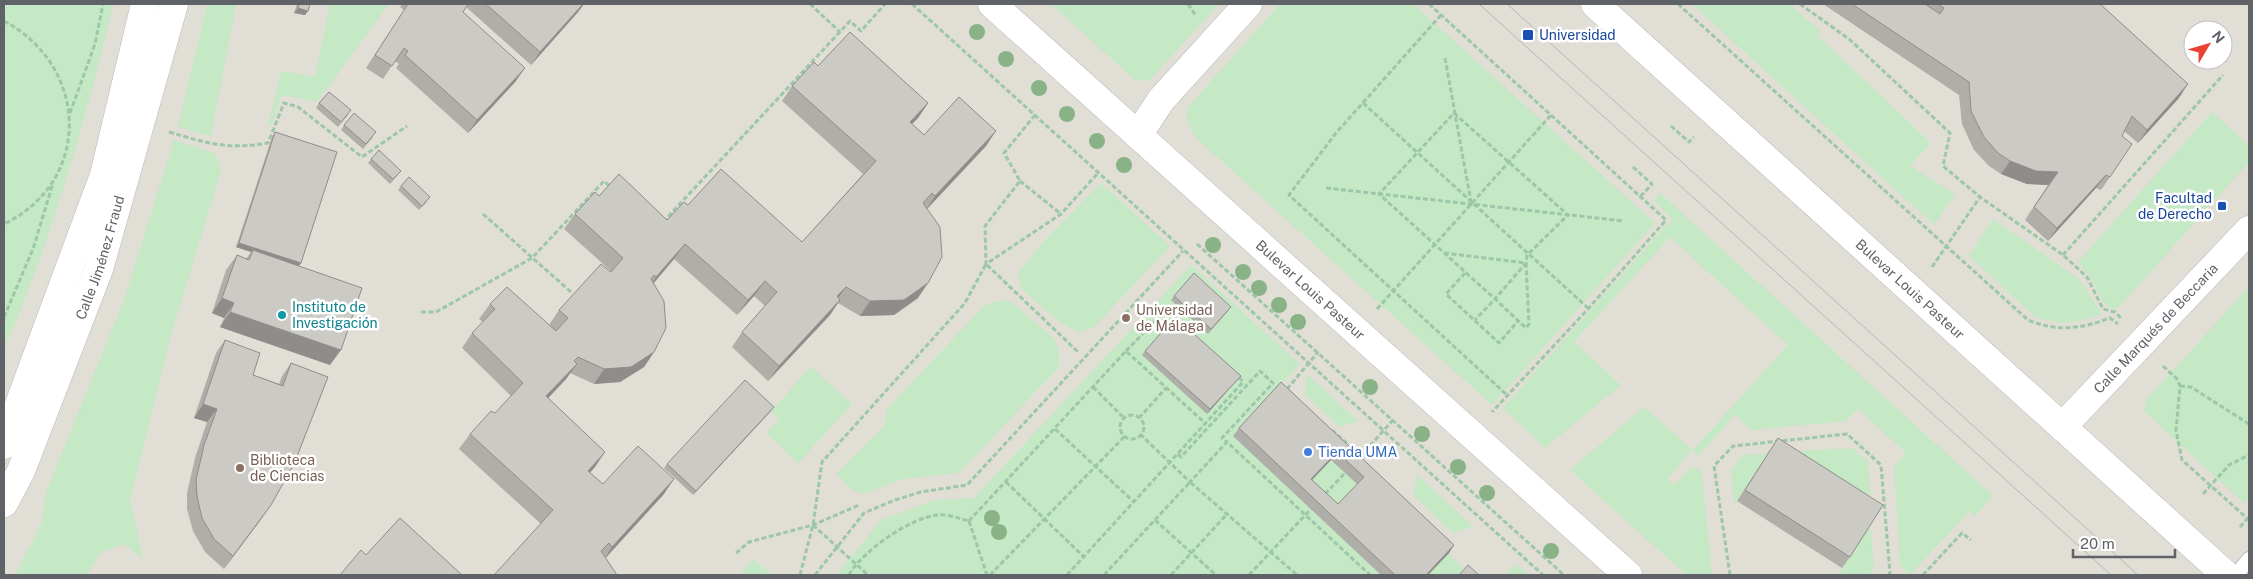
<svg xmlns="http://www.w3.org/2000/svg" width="2253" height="579" font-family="'Public Sans',sans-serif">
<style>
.education{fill:#e1ded6;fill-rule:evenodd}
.green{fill:#c5e8c5}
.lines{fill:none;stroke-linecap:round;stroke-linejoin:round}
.service-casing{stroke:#b5b8bc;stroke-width:16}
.tertiary-casing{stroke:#b5b8bc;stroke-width:29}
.secondary-casing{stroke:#b6babf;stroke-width:29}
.path{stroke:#9cc7a9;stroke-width:3;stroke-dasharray:5 2.5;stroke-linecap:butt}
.service{stroke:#fff;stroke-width:14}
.tertiary{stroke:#fff;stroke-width:28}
.secondary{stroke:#fff;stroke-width:28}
.tram{stroke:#b6b7b8;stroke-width:1}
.tree{fill:#89b387}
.wall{fill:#afaea9;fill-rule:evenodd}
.shaded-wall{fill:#8f8d8a}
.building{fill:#cccac5;stroke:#8f8d8a;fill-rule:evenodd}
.transit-dot{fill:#1a4fb4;stroke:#fff;stroke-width:2}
.culture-dot{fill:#0f9aa8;stroke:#fff;stroke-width:2}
.education-dot{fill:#8d6e63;stroke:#fff;stroke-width:2}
.shop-dot{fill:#3f7fe0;stroke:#fff;stroke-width:2}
.labels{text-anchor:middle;stroke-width:5;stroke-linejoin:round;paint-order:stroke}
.transit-label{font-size:14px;fill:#164399;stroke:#fff;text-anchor:start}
.street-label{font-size:14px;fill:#5f6368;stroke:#fff}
.culture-label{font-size:14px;fill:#0d838f;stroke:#fff;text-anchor:start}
.education-label{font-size:14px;fill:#785e54;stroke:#fff;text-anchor:start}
.shop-label{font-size:14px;fill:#366cbe;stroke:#fff;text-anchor:start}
</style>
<rect width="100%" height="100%" fill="#f1efe8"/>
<path class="education" d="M4,4H2249V575H4ZM2193,30H2223V60H2193Z"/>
<g class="green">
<path d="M4,4H113C86,120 51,241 4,350Z"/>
<polygon points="207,4 236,4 211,136 178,127"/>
<polygon points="330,4 389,4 317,102 282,95 271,126 268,125 281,71 315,77"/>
<polygon points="1051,4 1219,4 1149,81 1135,80"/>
<polygon points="1280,4 1413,4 1655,223 1492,405 1195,137 1187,120 1187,108"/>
<polygon points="1692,4 1790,4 1821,32 1817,35 1931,143 1910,166 1955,194 1934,225"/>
<polygon points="2212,112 2247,144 2249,141 2249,162 2119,307 2112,309 2103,303 2091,278 2078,262"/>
<polygon points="174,140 216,154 221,171 171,335 130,501 143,559 124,544 101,552 87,575 15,575 42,522 46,492 124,300"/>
<polygon points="1101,183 1170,246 1093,328 1080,333 1060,322 1022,290 1018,273 1042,243"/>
<polygon points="1660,193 1993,496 1974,517 1970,511 1910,575 1900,565 1894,467 1906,453 1858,409 1846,421 1751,430 1735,415 1698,456 1692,450 1668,478 1673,486 1693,466 1702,473 1712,575 1686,575 1570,470 1644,407 1693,450 1788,345 1670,237 1574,342 1621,385 1545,448 1503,408 1672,219 1654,200"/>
<polygon points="1993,219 2079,279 2102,314 2078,321 2061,323 2035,317 1969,256"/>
<polygon points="1191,265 1300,364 1276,390 1471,575 836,575 881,520 934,500 974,498"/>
<polygon points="2249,287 2249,497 2244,503 2144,411 2147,399"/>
<polygon points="1003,300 1011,302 1054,338 1059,350 1059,367 959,473 904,479 862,494 851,489 836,474 884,426 887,409 986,304"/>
<polygon points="811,367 852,404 798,463 766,433 779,419 771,411"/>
<polygon points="1307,374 1358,421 1340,427 1305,395"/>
<polygon points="1852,448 1868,462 1871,514 1775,452"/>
<polygon points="1768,453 1734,506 1731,470 1743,455"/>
<polygon points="1417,475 1473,526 1453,533 1413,495"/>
<polygon points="1870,524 1874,568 1869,575 1841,575 1839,574"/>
<polygon points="753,559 773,575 739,575"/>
<polygon points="1516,564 1529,575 1505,575"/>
</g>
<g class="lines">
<defs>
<polyline id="service" points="2236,575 2249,559"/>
<g id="tertiary">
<path id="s1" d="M992,4L1628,575"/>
<path id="s2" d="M1595,4L2226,575"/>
<polyline points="1138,135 1161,100 1248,4"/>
<path id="s3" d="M2062,427L2249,230"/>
</g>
<g id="secondary">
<polyline points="4,445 104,175 145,4"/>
<path id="s4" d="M4,503L21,471L99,269L174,4"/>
</g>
</defs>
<use href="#service" class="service-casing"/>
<use href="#tertiary" class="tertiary-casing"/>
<use href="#secondary" class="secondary-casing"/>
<g class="path">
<polyline points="810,4 840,32"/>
<polyline points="912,4 1543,575"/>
<polyline points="1188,4 1196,16"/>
<polyline points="1429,4 1666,220 1588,309 1492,412"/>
<path d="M1678,4L2028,320C2057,332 2081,329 2110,318L2118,324"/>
<polyline points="1800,4 1849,39 1950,133 1943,166 1980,197"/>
<polyline points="1441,15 1336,133 1289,195 1508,396"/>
<path d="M4,21C89,66 93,181 4,224"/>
<polyline points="1445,58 1471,202"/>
<polyline points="1363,103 1588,308"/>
<polyline points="70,113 95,44 103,4"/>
<polygon points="1454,113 1568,215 1527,255 1526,263 1495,299 1379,194"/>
<polyline points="1035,115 1004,153 1020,181 985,226 986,264 1061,214 1098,173"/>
<polyline points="1671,126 1689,142 1694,137"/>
<path d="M169,132C206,143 228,150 268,143L284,103L298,107L362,157L407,126"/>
<polyline points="1633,167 1652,184 1640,197"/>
<polyline points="1020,181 1061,214"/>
<polyline points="1326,188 1624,221"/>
<polyline points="483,214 571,292"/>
<polyline points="663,222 850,21 861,31 885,4"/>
<polyline points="1197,244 1564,575"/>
<polyline points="1444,253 1526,263 1529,324 1526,328 1495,299 1475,320"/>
<polyline points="2063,255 2223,75"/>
<polyline points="1932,267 1980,197 2063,255 2087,277 2103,309 2115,312 2122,319"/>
<polyline points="1465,273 1446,294 1499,343 1518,321"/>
<polyline points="1377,309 1551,115"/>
<polyline points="421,312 436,312 532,258 604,181 612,188"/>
<polyline points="4,317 33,249 53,183"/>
<polyline points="1126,351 1167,309 1177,319"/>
<polyline points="2163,366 2177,379 2180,386 2176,431 2182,460 2249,520"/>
<polyline points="2180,386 2191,387 2249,424"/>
<polyline points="1093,387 1124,418"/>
<polyline points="1287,389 1318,352"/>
<circle cx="1132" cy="427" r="12"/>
<polyline points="1139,418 1166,388"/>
<polyline points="1055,429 1134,502"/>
<polyline points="1332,430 1361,456"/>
<polyline points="1140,434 1190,482 1227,442 1370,575"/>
<polyline points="1178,454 1181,457 1260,371 1273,383 1222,438 1227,442"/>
<polyline points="1360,457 1393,420"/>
<polyline points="1006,482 1084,557"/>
<polyline points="1325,494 1345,473"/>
<polyline points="2203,494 2229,465 2249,455"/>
<polyline points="1155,520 1216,575"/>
<polyline points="969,521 1126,351 1206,424"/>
<polyline points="969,521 987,575"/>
<polyline points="813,525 868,575"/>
<polyline points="2240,527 2249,517"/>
<polyline points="736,553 749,542 813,525 859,505"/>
<polyline points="800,575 813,525 822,462 965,303 986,264 1078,352"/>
<polyline points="815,575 864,513 895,500 921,492 967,485 1183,251"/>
<path d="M849,575C861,552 912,516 939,515C948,514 961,519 969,521"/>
<polyline points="990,575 1125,436"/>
<polyline points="1067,575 1243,382 1238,376"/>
<polyline points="1104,575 1190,482 1297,575"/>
<polyline points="1171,575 1228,513"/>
<polyline points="1249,575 1311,509"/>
<polyline points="1730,575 1714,466 1733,446 1847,434 1881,465 1890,573 1888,575"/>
<polyline points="1923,575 1962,533 1971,540"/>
</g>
<use href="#service" class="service"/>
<use href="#tertiary" class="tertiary"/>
<use href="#secondary" class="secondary"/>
<g class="tram">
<polyline points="1479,4 2111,575"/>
<polyline points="1507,4 2138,575"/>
</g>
</g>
<g class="tree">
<circle cx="977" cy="32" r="8"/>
<circle cx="1006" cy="59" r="8"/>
<circle cx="1039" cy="88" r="8"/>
<circle cx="1067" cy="114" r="8"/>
<circle cx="1097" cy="141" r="8"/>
<circle cx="1124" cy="165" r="8"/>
<circle cx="1213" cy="245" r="8"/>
<circle cx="1243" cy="272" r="8"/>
<circle cx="1259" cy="288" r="8"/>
<circle cx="1279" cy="305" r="8"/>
<circle cx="1298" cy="322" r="8"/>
<circle cx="1370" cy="387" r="8"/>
<circle cx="1422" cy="434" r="8"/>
<circle cx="1458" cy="467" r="8"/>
<circle cx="1487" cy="493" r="8"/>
<circle cx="992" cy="518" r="8"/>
<circle cx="999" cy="532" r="8"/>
<circle cx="1551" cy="551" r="8"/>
</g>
<g class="wall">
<polygon points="297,4 310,4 308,11 305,15 294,13"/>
<polygon points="402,4 584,4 578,12 531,65 466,7 463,12 516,81 468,133 396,68 399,64 395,61 383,79 366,68 404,10 400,7"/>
<polygon points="1823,4 2100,4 2179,98 2138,143 2124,131 2122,136 2110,177 2101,190 2096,188 2048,241 2025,220 2048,185 2027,184 2001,174 1989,166 1974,150 1962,124 1959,95"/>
<polygon points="818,66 928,103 918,118 912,124 924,135 986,146 927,209 918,298 894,315 860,316 838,303 830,315 768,381 732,347 742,332 765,306 754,296 737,315 674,259 654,283 654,352 644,367 620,382 594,384 570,373 566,379 548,398 595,467 590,473 603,484 664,494 605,557 541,524 459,449 470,434 495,413 511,396 462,348 472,333 483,322 479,319 490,304 549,325 559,310 611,271 564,229 575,214 599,196 667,220 688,205 802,242 863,174 782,101 792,86"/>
<polygon points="319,103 348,115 338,127 316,108"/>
<polygon points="344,125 373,137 363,149 341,130"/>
<polygon points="275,132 301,263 299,266 330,365 220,327 224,318 212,313 226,270 237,255 246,259 251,252 236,247 272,137"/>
<polygon points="371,159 398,175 390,184 368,163"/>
<polygon points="401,186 427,202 419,210 398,190"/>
<polygon points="1174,296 1228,311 1208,334 1171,300"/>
<polygon points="225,340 253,375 279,384 282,376 291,363 262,518 224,569 205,552 193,531 187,509 187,493 195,458 207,422 194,418 216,353"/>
<polygon points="1145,351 1241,376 1207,414 1142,355"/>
<path d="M1281,382L1454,545L1449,553L1428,575H1381L1233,436L1239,428ZM1331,460L1357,484L1338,504L1312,480Z"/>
<polygon points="771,411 693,495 664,468 667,464"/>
<polygon points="1778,438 1850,557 1842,568 1737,501"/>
</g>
<g class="shaded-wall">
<polygon points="583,4 584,4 578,12 531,65 540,52"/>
<polygon points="298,8 308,11 305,15 294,13"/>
<polygon points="525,68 516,81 468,133 477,120"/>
<polygon points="2188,84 2179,98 2138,143 2147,130"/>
<polygon points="928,103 918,118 899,137 910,122"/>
<polygon points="996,131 986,146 925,211 935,196"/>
<polygon points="2010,161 2058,172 2048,185 2027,184 2001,174"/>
<polygon points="2106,175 2096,188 2048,241 2057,228"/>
<polygon points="239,243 301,263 298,267 253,250 251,252 236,247"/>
<polygon points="685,244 674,259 646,292 656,277"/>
<polygon points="765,281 754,296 737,315 748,300"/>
<polygon points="928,283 918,298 894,315 860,316 870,301"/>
<polygon points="846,287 835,302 837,296"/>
<polygon points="222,298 234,303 224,318 212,313"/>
<polygon points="840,300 830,315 768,381 779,366"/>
<polygon points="230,312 341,350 330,365 220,327"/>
<polygon points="654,352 644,367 620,382 594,384 604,369"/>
<polygon points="577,364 566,379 536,411 546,396"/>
<polygon points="1241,376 1237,380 1207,414 1210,409"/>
<polygon points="203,404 217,409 207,422 194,418"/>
<polygon points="774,407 771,411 693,495 696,491"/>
<polygon points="605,452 595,467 577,486 588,471"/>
<polygon points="1337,452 1331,460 1305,487 1311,479"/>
<polygon points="674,479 664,494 602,562 612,547"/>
<polygon points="271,505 262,518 224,569 233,556"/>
<polygon points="1454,545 1449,553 1428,575 1426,575"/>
</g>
<g class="building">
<polygon points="299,4 310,4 308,11 298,8"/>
<polygon points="408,4 468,4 463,12 525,68 477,120 405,55 408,51 404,48 392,66 375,55"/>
<polygon points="486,4 583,4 540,52"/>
<polygon points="1852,4 1925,4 1940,14 1944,8 1938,4 2100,4 2188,84 2147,130 2132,116 2122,136 2132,144 2110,177 2106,175 2057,228 2034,207 2058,172 2036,171 2010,161 1998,153 1984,137 1971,111 1969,82"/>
<polygon points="850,32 928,103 910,122 924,135 959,97 996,131 935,196 932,193 923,203 940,227 942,257 928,283 904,300 870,301 846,287 837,296 840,300 779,366 742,332 777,292 765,281 748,300 685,244 656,277 654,275 651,279 664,301 666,328 654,352 631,367 604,369 578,357 574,361 577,364 546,396 605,452 588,471 603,484 638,446 674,479 612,547 609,543 601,551 617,575 494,575 553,510 470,434 491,411 495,413 523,383 472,333 495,309 490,304 507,287 556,331 568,318 559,310 601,264 611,272 623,258 575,214 595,192 599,196 619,174 667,220 684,202 688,205 721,169 802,242 876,161 792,86 814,62 818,66"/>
<polygon points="329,92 351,110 341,122 319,103"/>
<polygon points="354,113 376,132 366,144 344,125"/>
<polygon points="275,132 337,152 301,263 239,243"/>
<polygon points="379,150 401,171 393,179 371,159"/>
<polygon points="409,177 430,197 422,206 401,186"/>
<polygon points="253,250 362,288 341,350 230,312 234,303 222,298 237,255 249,260"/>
<polygon points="1194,273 1231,307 1211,329 1174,296"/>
<polygon points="1175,317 1241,376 1210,409 1145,351"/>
<polygon points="225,340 260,353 253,375 283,386 291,363 328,377 294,464 271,505 233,556 214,539 202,518 197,496 196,480 204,445 217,409 203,404"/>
<polygon points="745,380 774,407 696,491 667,464"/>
<path d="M1281,382L1454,545L1426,575H1395L1239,428ZM1337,452L1364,477L1338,504L1311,479Z"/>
<polygon points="1778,438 1883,505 1850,557 1745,490"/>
<polygon points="400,518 462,575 340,575 361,550 366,555"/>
<polygon points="1468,565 1479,575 1459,575"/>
</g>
<g class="transit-dot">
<rect x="1522" y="29" width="12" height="12" rx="2.5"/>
<rect x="2217" y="201" width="10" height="10" rx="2.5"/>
</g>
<circle class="culture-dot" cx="282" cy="315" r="5"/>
<g class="education-dot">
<circle cx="1126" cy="318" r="5"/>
<circle cx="240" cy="468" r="5"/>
</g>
<circle class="shop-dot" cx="1308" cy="452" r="5"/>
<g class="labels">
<g class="transit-label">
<text x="1539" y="40">Universidad</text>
<text x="2212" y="203" text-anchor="end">Facultad<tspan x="2212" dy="16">de Derecho</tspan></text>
</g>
<g class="street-label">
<text dy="5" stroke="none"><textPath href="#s4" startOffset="264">Calle Jiménez Fraud</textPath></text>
<text dy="5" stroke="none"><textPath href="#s1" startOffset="428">Bulevar Louis Pasteur</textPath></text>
<text dy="5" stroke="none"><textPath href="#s2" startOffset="425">Bulevar Louis Pasteur</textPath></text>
<text dy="5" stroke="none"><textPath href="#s3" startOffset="136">Calle Marqués de Beccaria</textPath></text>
</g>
<g class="culture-label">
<text x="292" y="312">Instituto de<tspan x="292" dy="16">Investigación</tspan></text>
</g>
<g class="education-label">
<text x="1136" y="315">Universidad<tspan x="1136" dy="16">de Málaga</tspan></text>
<text x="250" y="465">Biblioteca<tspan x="250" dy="16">de Ciencias</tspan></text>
</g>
<g class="shop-label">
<text x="1318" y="457">Tienda UMA</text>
</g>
</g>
<rect width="2253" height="579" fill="none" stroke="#5f6368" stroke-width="10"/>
<g transform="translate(2208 45) rotate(52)"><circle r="24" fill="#ffffff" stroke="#bfc1c3"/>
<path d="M0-4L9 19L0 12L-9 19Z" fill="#ea4335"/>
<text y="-8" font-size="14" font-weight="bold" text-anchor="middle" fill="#5f6368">N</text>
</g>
<path d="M2073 549v8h102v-8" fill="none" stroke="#5f6368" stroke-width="2.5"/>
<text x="2080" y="549" font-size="15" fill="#5f6368" stroke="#ffffff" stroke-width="4" paint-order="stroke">20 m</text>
</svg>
